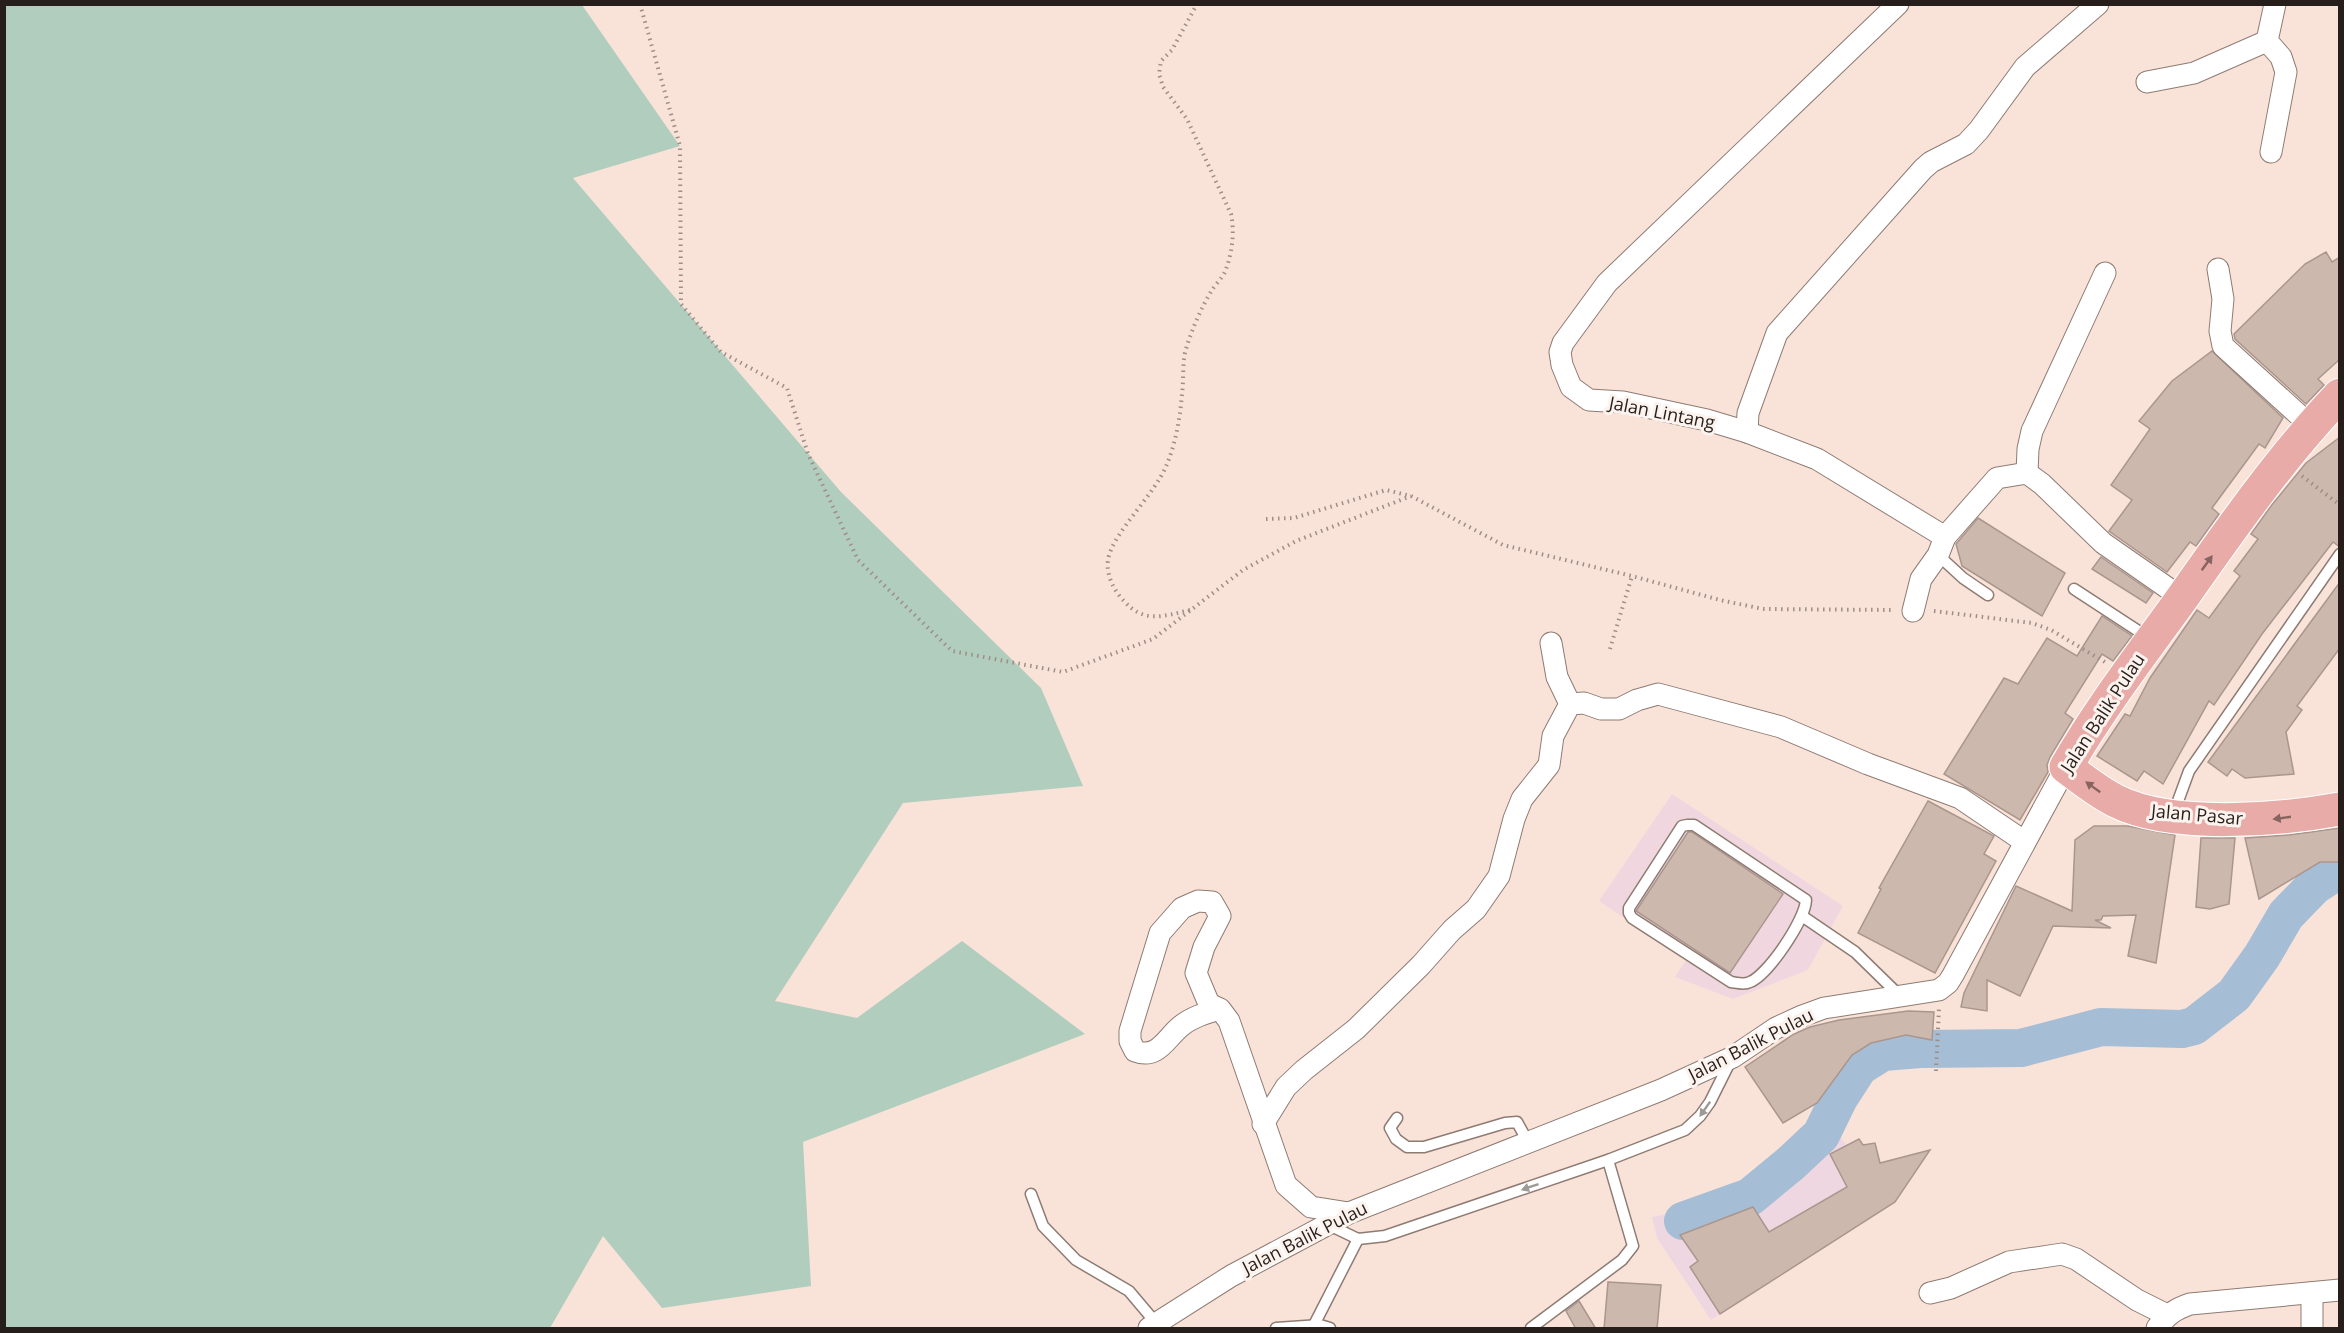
<svg xmlns="http://www.w3.org/2000/svg" width="2344" height="1333" font-family="'Open Sans',sans-serif">
<style>
.education{fill:#efd7e1}
.medical{fill:#f0d7df}
.green{fill:#b1cdbd}
.lines{fill:none;stroke-linecap:round;stroke-linejoin:round}
.river{stroke:#a5bdd5;stroke-width:38}
.building{fill:#cdb8ae;stroke:#aa968d;stroke-width:1.5}
.service-casing{stroke:#8e7b72;stroke-width:13}
.minor-casing{stroke:#8e7b72;stroke-width:23}
.primary-casing{stroke:#fff;stroke-width:35}
.path{stroke:#9e8e87;stroke-width:4;stroke-dasharray:1.5 4.5;stroke-linecap:butt}
.service{stroke:#fff;stroke-width:10}
.minor{stroke:#fff;stroke-width:21}
.primary{stroke:#e8aba7;stroke-width:33}
.oneway{fill:#876460}
.oneway2{fill:#9d9a98}
.labels{text-anchor:middle;stroke-width:6;stroke-linejoin:round;paint-order:stroke}
.street-label{font-size:18px;fill:#261e1a;stroke:#fcf3ef}
</style>
<rect width="100%" height="100%" fill="#f9e3d9"/>
<polygon class="education" points="1838,1135 1847,1145 1859,1139 1863,1145 1875,1143 1880,1163 1776,1276 1711,1320 1657,1238 1652,1217 1680,1211 1687,1232 1753,1207 1763,1201"/>
<polygon class="medical" points="1672,794 1843,906 1808,970 1733,999 1675,977 1686,960 1599,901"/>
<polygon class="green" points="5,4 582,5 680,146 573,178 841,492 1041,688 1083,786 903,803 775,1001 857,1018 962,941 1085,1034 803,1142 811,1286 662,1308 603,1236 550,1328 5,1328"/>
<g class="lines">
<polyline class="river" points="1683,1221 1750,1197 1790,1164 1821,1135 1839,1098 1859,1067 1883,1052 1920,1049 2021,1048 2101,1027 2182,1029 2194,1026 2234,995 2262,956 2286,915 2314,886 2334,873 2340,872"/>
</g>
<g class="building">
<polygon points="2326,252 2332,262 2340,257 2340,359 2318,379 2324,385 2306,404 2235,339 2234,334 2305,264"/>
<polygon points="2212,351 2283,418 2265,448 2259,444 2212,508 2219,514 2196,546 2190,542 2167,572 2109,531 2132,500 2111,485 2150,429 2139,421 2172,381"/>
<polygon points="2340,437 2340,547 2333,542 2262,634 2214,705 2209,701 2163,784 2144,771 2137,781 2097,756 2125,714 2130,716 2150,678 2197,610 2209,618 2240,576 2234,571 2258,539 2251,534 2271,506 2306,463"/>
<polygon points="1978,518 2065,573 2042,616 1962,566 1956,544"/>
<polygon points="2101,557 2153,593 2146,603 2092,569"/>
<polygon points="2340,582 2340,648 2297,706 2302,710 2286,732 2294,774 2245,778 2232,769 2227,776 2208,762"/>
<polygon points="2102,616 2132,636 2113,661 2102,654 2065,713 2073,719 2050,757 2047,765 2048,772 2020,820 1944,774 2004,678 2018,684 2047,638 2077,656"/>
<polygon points="1928,801 1994,836 1984,854 1996,861 1935,973 1858,933 1881,889 1879,888"/>
<polygon points="2094,826 2128,826 2175,835 2156,963 2128,956 2136,915 2103,916 2101,920 2095,920 2111,928 2053,926 2020,996 1987,980 1987,1011 1961,1007 1964,993 2016,886 2072,911 2075,840"/>
<polygon points="2340,828 2340,862 2320,862 2259,899 2245,838 2289,835"/>
<polygon points="1688,832 1692,832 1783,894 1730,973 1636,911"/>
<polygon points="2201,838 2235,838 2229,904 2210,909 2196,907"/>
<polygon points="1908,1011 1934,1012 1932,1040 1906,1035 1871,1043 1852,1055 1817,1103 1783,1123 1745,1067 1794,1034 1810,1027 1839,1020"/>
<polygon points="1859,1139 1863,1145 1875,1143 1880,1163 1930,1150 1895,1202 1720,1314 1690,1267 1698,1261 1680,1235 1753,1207 1769,1232 1847,1187 1830,1154"/>
<polygon points="1608,1282 1661,1285 1657,1329 1604,1329"/>
<polygon points="1579,1301 1596,1329 1576,1329 1566,1311"/>
</g>
<g class="lines">
<defs>
<g id="service">
<polyline points="1938,555 1963,578 1988,595"/>
<polyline points="2074,589 2149,638"/>
<polyline points="2174,812 2189,771 2340,554"/>
<path d="M1687,825H1694L1806,900C1805,920 1768,975 1750,982C1744,985 1738,983 1731,982L1632,918L1629,913V908L1682,826Z"/>
<polyline points="1802,916 1855,952 1899,995"/>
<polyline points="1397,1118 1390,1128 1396,1139 1407,1147 1424,1147 1505,1123 1517,1122 1528,1142"/>
<polyline points="1031,1194 1043,1226 1076,1260 1129,1291 1156,1323"/>
<polyline points="1327,1224 1358,1239 1385,1236 1608,1160 1685,1130 1700,1116 1710,1102 1731,1060"/>
<polyline points="1314,1325 1358,1239"/>
<polyline points="1276,1328 1320,1325 1330,1328"/>
<polyline points="1531,1328 1622,1260 1633,1246 1608,1160"/>
</g>
<g id="minor">
<polyline points="1898,4 1607,283 1563,343 1560,352 1562,365 1571,387 1589,400 1623,402 1707,420 1747,432 1817,459 1945,537"/>
<polyline points="2147,82 2194,73 2267,41"/>
<polyline points="2271,152 2286,72 2281,57 2267,41 2275,4"/>
<polyline points="2218,269 2223,299 2220,331 2223,346 2311,426"/>
<polyline points="1747,432 1748,413 1777,333 1923,169 1931,162 1966,144 1979,130 2025,67 2098,4"/>
<polyline points="2027,473 2028,449 2032,431 2105,273"/>
<polyline points="1913,611 1921,579 1938,555 1945,537 1997,478 2027,473 2042,484 2103,543 2182,598"/>
<polyline points="1551,643 1557,677 1570,704 1584,703 1601,709 1619,709 1637,700 1658,694 1781,727 1868,764 1960,798 2025,842"/>
<path d="M1220,1009C1206,1013 1192,1017 1181,1026C1166,1038 1158,1060 1135,1051L1130,1041V1031L1160,933L1182,908L1198,901L1212,902L1220,916L1204,947L1196,973L1209,1004L1220,1009L1229,1021L1286,1185L1311,1207L1349,1213"/>
<polyline points="1263,1124 1286,1087 1304,1070 1356,1029 1421,965 1452,930 1476,909 1499,876 1514,819 1522,799 1549,765 1553,736 1570,704"/>
<polyline points="1930,1293 1951,1288 2009,1262 2062,1254 2076,1259 2137,1300 2167,1315"/>
<polyline points="1149,1328 1231,1276 1349,1213 1661,1090 1733,1057 1776,1028 1802,1016 1824,1008 1939,990 1948,983 1953,975 2066,767"/>
<path d="M2157,1328C2167,1315 2175,1309 2190,1304L2340,1290"/>
<polyline points="2312,1328 2312,1293"/>
</g>
<path id="primary" d="M2340,395C2280,458 2230,530 2180,601C2141,655 2100,708 2066,767C2082,779 2098,792 2116,801C2172,829 2279,820 2340,809"/>
</defs>
<use href="#service" class="service-casing"/>
<use href="#minor" class="minor-casing"/>
<use href="#primary" class="primary-casing"/>
<g class="path">
<polyline points="640,4 680,146 681,304 721,352 787,388 808,454 858,560 952,651 1063,672 1153,639 1243,570 1296,541 1411,496"/>
<polyline points="2302,476 2340,505"/>
<polyline points="1266,519 1294,518 1386,490 1411,496 1503,545 1632,576 1720,600 1763,609 1894,610"/>
<path d="M1190,610C1164,616 1144,624 1124,601C1114,591 1106,575 1108,560C1112,533 1155,495 1167,464C1176,442 1180,418 1182,394C1184,379 1182,362 1186,349C1192,329 1201,308 1212,290C1216,284 1222,278 1225,272C1232,254 1235,232 1231,214L1187,119L1163,87L1159,74L1161,61L1172,50L1197,4"/>
<polyline points="1934,611 2032,623 2051,630 2105,662"/>
<polyline points="1610,649 1632,576"/>
<polyline points="1936,1071 1939,1008"/>
</g>
<use href="#service" class="service"/>
<use href="#minor" class="minor"/>
<use href="#primary" class="primary"/>
</g>
<defs><path id="oneway-solid" d="M-6-.8H1V-3.2L6.5 0L1 3.2V.8H-6Z" transform="scale(1.5)"/></defs>
<g class="oneway">
<use href="#oneway-solid" transform="translate(2207 563) rotate(-54)"/>
<use href="#oneway-solid" transform="translate(2093 787) rotate(-144)"/>
<use href="#oneway-solid" transform="translate(2282 818) rotate(172)"/>
</g>
<g class="oneway2">
<use href="#oneway-solid" transform="translate(1705 1109) rotate(125)"/>
<use href="#oneway-solid" transform="translate(1530 1187) rotate(161)"/>
</g>
<g class="labels">
<g class="street-label">
<text transform="translate(1662 413) rotate(11)" y="6">Jalan Lintang</text>
<text transform="translate(2103 713) rotate(-57)" y="6">Jalan Balik Pulau</text>
<text transform="translate(2197 815) rotate(5)" y="6">Jalan Pasar</text>
<text transform="translate(1751 1045) rotate(-27)" y="6">Jalan Balik Pulau</text>
<text transform="translate(1305 1238) rotate(-27)" y="6">Jalan Balik Pulau</text>
</g>
</g>
<rect width="2344" height="1333" fill="none" stroke="#261e1a" stroke-width="12"/>
</svg>
